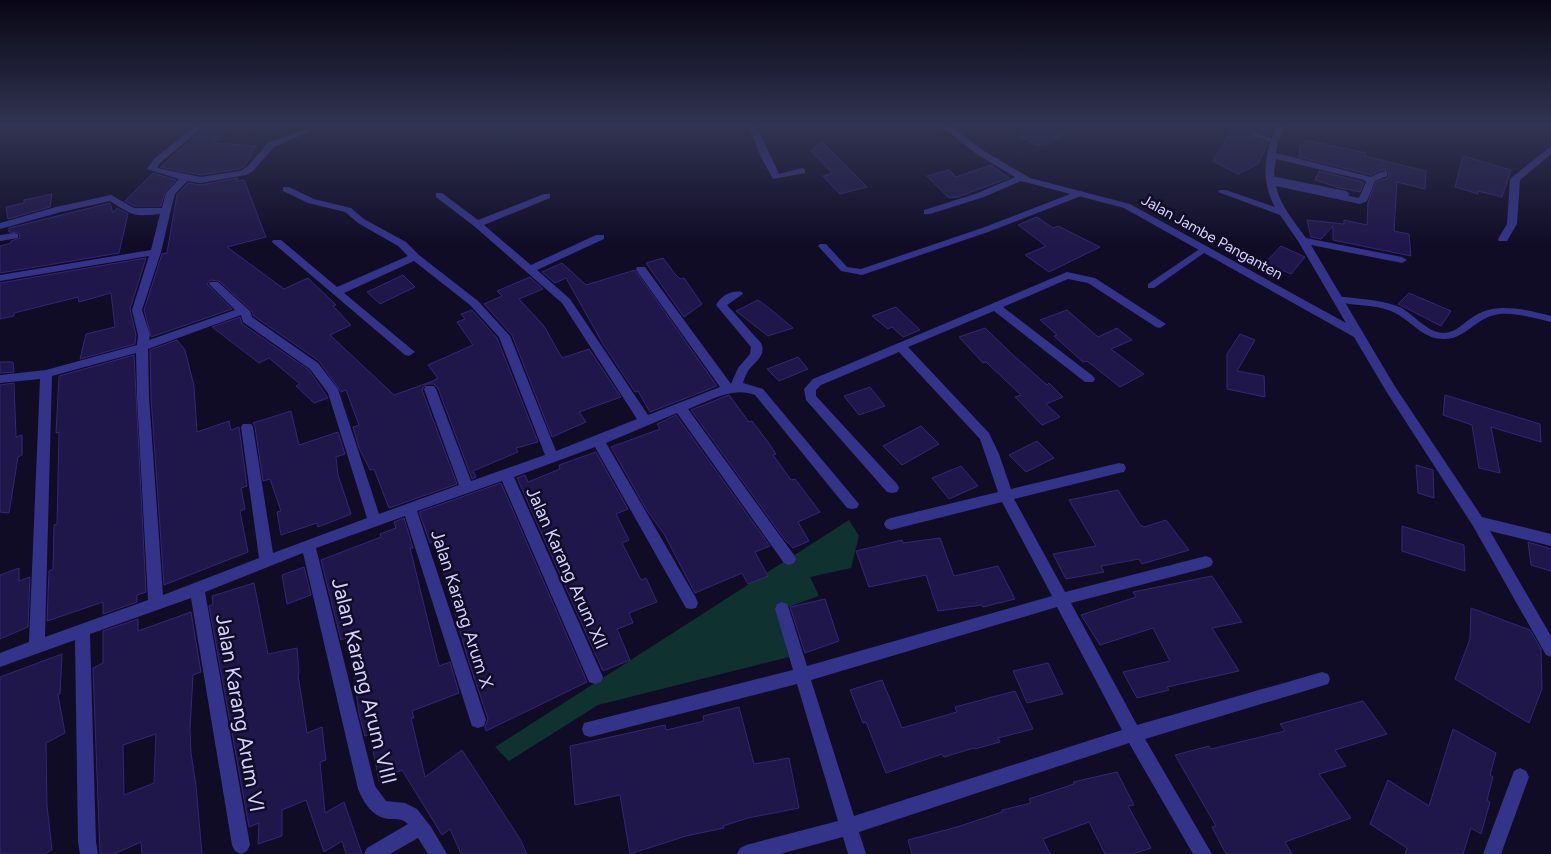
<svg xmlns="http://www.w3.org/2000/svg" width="1551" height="854" font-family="Figtree,sans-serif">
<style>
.green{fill:#0f312f}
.building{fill:#1f1749;stroke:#342677;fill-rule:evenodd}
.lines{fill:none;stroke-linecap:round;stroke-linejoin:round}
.lane{fill:#33338a;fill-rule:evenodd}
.street{fill:#33338a;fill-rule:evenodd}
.labels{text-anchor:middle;stroke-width:5;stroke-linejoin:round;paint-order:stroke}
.far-street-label{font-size:15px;fill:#d6d2ff;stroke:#100c26}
.street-label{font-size:18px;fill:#d6d2ff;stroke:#100c26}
.near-street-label{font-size:21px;fill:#d6d2ff;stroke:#100c26}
</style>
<rect width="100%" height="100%" fill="#100c26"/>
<polygon class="green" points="849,520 859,536 851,568 810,577 819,596 777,611 789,657 598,705 509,761 495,747"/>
<g class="building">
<polygon points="209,125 233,125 214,143 256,146 245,166 239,169 201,175 160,167"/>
<polygon points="1046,125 1065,134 1037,146 1019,135"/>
<polygon points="1235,125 1272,125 1270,136 1257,130 1249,131 1249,138 1268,143 1258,164 1238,174 1213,161"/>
<polygon points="1305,140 1366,153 1365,156 1426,171 1425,189 1397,182 1394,231 1409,234 1411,256 1333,240 1333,226 1321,239 1311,237 1307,220 1344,224 1344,220 1367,225 1368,202 1376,182 1388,178 1389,172 1381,170 1371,175 1299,157 1300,145 1304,146"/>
<polygon points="821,141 867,187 840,194 823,176 832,173 811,151"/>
<polygon points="1463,156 1511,170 1502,197 1478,191 1478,194 1455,187"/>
<polygon points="991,165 1009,178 958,197 949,198 927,176 949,170 956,177"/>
<polygon points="1319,171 1363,182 1364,182 1360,192 1340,188 1315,180"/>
<polygon points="153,173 176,180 165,192 161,206 134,206 125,201"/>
<polygon points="238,178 236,181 244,180 266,237 227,247 284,289 308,278 336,305 333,306 351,325 330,335 394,395 433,381 438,378 428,365 473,345 457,322 465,319 461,314 472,310 497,338 538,442 516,448 518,452 473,471 476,477 472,479 438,388 434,384 426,384 422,390 457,484 389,508 374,469 370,470 359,448 353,427 359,425 346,390 341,392 319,361 254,316 251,310 219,281 210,280 207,284 232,309 151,337 144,310 162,254 167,253 177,195 188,183 201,185"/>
<polygon points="52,194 50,207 8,219 6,207 24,203 24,200"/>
<polygon points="110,203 113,213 117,208 128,214 119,253 0,273 0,246 11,243 11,241 20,238 19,233 9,232 9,228"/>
<polygon points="1037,217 1053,228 1058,226 1100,247 1049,272 1025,255 1046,246 1018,225"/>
<polygon points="1281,246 1305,257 1291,274 1265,263"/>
<polygon points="146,258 130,309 136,335 135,344 80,359 86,334 115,327 111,293 79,302 78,297 14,313 14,316 0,319 0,283"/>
<polygon points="663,258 675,274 680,279 684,278 702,304 684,317 646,263"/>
<polygon points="562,263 586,285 635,270 717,386 650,412 638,391 635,392 603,344 566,278 555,283 542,272"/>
<polygon points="403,275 415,287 380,304 367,292"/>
<polygon points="530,277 543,289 519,299 544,326 562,358 589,349 621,397 579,412 586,422 552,437 512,335 484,304 502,296 497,291"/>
<polygon points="1409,293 1451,311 1441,326 1398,304"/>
<polygon points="758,300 769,308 793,328 768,336 736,311"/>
<polygon points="896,307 920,330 903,337 892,327 888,329 872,316"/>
<polygon points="1067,310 1098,337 1117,328 1132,340 1111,349 1144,374 1120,387 1087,361 1083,362 1054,336 1057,335 1040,320"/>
<polygon points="240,317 242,324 309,370 328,398 314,403 296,386 300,384 269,358 259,363 212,327"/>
<polygon points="985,328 1012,354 1047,385 1049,383 1063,397 1046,404 1060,417 1042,425 1015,397 1021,395 986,362 983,363 959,337"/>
<polygon points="1240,334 1255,340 1237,371 1264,376 1265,397 1227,389 1227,354"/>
<polygon points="177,340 185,350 194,386 197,432 229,421 231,430 239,427 247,486 241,488 245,509 240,511 248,552 164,585 151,397 150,350"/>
<polygon points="134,355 146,592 137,595 137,602 103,614 103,602 47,621 49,571 53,569 54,525 57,524 59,432 56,433 59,376"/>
<polygon points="798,357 808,369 779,381 767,369"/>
<polygon points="0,362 13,362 14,372 0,373"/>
<polygon points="14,383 16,437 22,435 22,455 18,457 9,513 0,512 0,385"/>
<polygon points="870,387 885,406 859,415 844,396"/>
<polygon points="729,395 749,422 752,421 768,442 776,454 773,455 791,480 795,479 820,512 798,522 809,541 793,548 785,540 691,410"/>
<polygon points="1445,395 1540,424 1541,442 1491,427 1500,473 1479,468 1472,425 1443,415"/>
<polygon points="291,411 299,445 338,432 345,454 336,457 338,475 351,514 318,527 317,523 281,535 277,512 281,511 270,479 263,481 255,427 253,423"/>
<polygon points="676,415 770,546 755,552 768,576 748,584 742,573 695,593 664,534 646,509 611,447 660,429 657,424"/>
<polygon points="921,426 939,444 902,465 883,446"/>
<polygon points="1037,441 1054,458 1026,472 1009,455"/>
<polygon points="596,452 628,509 616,514 629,540 622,543 641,580 646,578 657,602 629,613 633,623 617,629 630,660 603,671 517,478 525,475 528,482 560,469 559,465"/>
<polygon points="1416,465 1433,470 1434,498 1418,493"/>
<polygon points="961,466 978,486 949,499 932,478"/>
<polygon points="501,483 587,682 486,731 485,727 488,719 467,656 435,542 430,543 419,512"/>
<polygon points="1118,490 1140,525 1144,527 1166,520 1189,550 1142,564 1139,559 1101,566 1104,572 1066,579 1053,554 1096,546 1069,500"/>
<polygon points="404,518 413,548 410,548 439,666 450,662 459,693 412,711 414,718 411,718 425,777 462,750 520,839 527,854 461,854 450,829 442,835 402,770 379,781 370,735 365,736 359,714 349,637 341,640 321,560 381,537 380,534 396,528 394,522"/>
<polygon points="1402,526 1464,545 1465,571 1402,551"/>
<polygon points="940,538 954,576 998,566 1015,599 983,607 982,605 938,611 926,575 869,587 856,551 902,540 903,543"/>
<polygon points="1528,542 1551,549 1551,571 1531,565"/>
<polygon points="304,567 311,595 287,604 282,575"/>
<polygon points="19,568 19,581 30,577 28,627 0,639 0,575"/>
<polygon points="1212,576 1242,622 1212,628 1239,671 1167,687 1169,690 1137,698 1123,672 1170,661 1153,628 1100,645 1081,615 1136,597 1133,592"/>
<polygon points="254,583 268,654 297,648 299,674 298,675 307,733 322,727 326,760 320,762 325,813 344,802 362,854 346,854 342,841 324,852 306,800 282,810 282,836 258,844 259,823 249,827 209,606 213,604 212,596"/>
<polygon points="825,599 839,641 805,653 790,607"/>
<polygon points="1471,608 1530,630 1541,649 1542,689 1529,723 1455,679 1470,639"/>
<path d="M191,612L201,672L193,675L190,729L191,753L196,786L202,854H142L141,842L114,854H100L93,668L103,663V631L138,619V631ZM156,734L154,783L124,795L123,745Z"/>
<polygon points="62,654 60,694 58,695 65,733 46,743 47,806 52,850 44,854 0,854 0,677"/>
<polygon points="1048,663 1063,694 1027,703 1013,671"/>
<polygon points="882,680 902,728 957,712 955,707 1015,691 1033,729 998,738 1000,742 975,749 974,748 944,757 942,754 886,773 866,722 863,723 850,690"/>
<polygon points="1363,701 1387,734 1335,750 1346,766 1319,774 1351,818 1285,842 1292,854 1226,854 1212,827 1216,826 1175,755 1209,746 1211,749 1285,731 1280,724"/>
<polygon points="739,707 754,764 789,758 799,808 748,818 723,826 724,828 686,836 630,854 620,795 575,805 570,746 665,725 666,730 704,721 703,716"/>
<polygon points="1453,729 1496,753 1490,775 1493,777 1487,800 1490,802 1481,834 1471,828 1463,854 1405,854 1407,848 1370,824 1388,780 1429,806"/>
<polygon points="1117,772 1134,805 1128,806 1151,848 1133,854 1105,854 1089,822 1043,839 1050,854 912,854 908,840 957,827 1002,812 1002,810 1031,803 1029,799 1074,784 1073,782"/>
</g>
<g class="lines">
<g class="lane">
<polygon points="1250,132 1256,132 1278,141 1274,143 1250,136"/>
<polygon points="1266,175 1346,191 1350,194 1346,197 1269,179 1266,179"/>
<polygon points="1078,191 1081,192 1081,196 988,232 862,275 841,271 818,246 820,244 826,244 847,267 861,269 982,228"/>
<polygon points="1204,246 1209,249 1207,251 1154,288 1148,288 1148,284"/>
<path d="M1337,296C1357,299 1378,299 1397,306C1413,312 1425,332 1443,333C1457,333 1465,321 1476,315C1499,302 1527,310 1551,316V322C1533,318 1509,310 1491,316C1473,322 1463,340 1443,339C1424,339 1413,323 1397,314C1378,303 1354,307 1334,301L1332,299L1334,297Z"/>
</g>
<g class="street">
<path d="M196,125H205L160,163L157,168L201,177L240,171L247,167L268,143L304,129L311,131L274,147L253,171L246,175L201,183L187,181L175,194L173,201L161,252L142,310L150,335L149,340L235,310L209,284L210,282H218L250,311L252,317L318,363L338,389L379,514L459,485L424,389L426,386H434L436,389L471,481L545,455L499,337L470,305L414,261L344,293L415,352L409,356L405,355L272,242L273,240H281L337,287L408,256L398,246L358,223L345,212L308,203L283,191V187H289L314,199L351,208L364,219L406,242L419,255L478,301L510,336L556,451L637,419L562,303L474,226L436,197V193H442L478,220L544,194H550V198L484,225L531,265L596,235H604V239L537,270L570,299L648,415L720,387L637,271L636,269L637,267H645L731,384L738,368L750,354L751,347L716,305C721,296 731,290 742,292L743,294L727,305L761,343C767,356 754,362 748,371C746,375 744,379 743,383L763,389L859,504L857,508L852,509L847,508L755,395C733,386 709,401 688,409L794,555L796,559L794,563L789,565L784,563L677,413L606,443L696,598L698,603L696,608L691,609L686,608L595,447L514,477L603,677L601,682L595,684L589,682L502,481L417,511L486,720L484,726L478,728L472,726L470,720L405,516L316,548L375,786L386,801L405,803L417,809L431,827L447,854H428L418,838L390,854H364L367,848L408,824C401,818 397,819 389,819C372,817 364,803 358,789L303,553L205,592L250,845L247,851L241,854L235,851L232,845L191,598L90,634L96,842L98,854H80L78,842L75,640L0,667V653L29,642L40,379L0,383V375L46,370L137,345L138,335L132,310L149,256L0,281V275L151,250L160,214C133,217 132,215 110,201L61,212L0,229V223L56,207L111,195L134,208H162L166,193L179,179L147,169L154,159ZM241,315L243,322L310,369L328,393L367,518L273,553L253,427L251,424H243L241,427L259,558L163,595L149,397L148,349ZM136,353L137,397L148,600L45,637L52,376Z"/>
<polygon points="748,125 756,125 779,174 802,168 805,169 805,173 773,179 761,157"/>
<path d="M939,125H948L984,151L1030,178L1130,204L1346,323L1298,241L1280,215L1218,192L1220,190H1226L1275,207C1260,180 1264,151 1278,125H1286L1278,141L1276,153L1371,177L1381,172H1387V176L1375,181L1367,201L1360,204L1276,186C1280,206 1295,222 1306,238L1402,257L1407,260L1402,263L1311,245L1394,385L1482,517L1551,534V546L1490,531L1551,636V657L1546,655L1473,526L1386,391L1354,337L1124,208L1021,181L984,197L930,214H924V210L978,193L1015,177L978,155ZM1276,159L1364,180L1366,182L1359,198L1275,180L1274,172Z"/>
<polygon points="1551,146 1551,154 1520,180 1517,224 1507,241 1499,241 1498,239 1507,224 1510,179"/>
<polygon points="14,233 18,234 18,238 0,241 0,235"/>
<path d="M1067,272L1095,278L1166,324L1160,328L1156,327L1088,283L1068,279L1003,307L1093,376L1095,379L1093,382H1085L994,311L908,347L989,433L999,454L1011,489L1119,463L1124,464L1126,468L1124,472L1119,473L1014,499L1065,592L1206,556L1211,558L1213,562L1211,566L1206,568L1071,603L1137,725L1322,672L1328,674L1330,679L1328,684L1145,739L1212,854H1193L1129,743L859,832L866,854H848L843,837L780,854H737L740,848L746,845L838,821L797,684L590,737L584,735L582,729L584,723L793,670L775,609L777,604L782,602L787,604L789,609L807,666L1052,596L1002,502L891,530L886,528L884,524L886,520L891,518L998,492L980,439L899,352L821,385L816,390V396L897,484L899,488L897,492L892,493L887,492L806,400L804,389L813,379ZM1057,607L1122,730L854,816L811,680Z"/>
<polygon points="1520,768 1526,771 1529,777 1501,854 1483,854 1514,771"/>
</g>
</g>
<linearGradient id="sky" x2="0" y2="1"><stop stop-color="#090715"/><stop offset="0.51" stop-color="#313452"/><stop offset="1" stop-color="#313452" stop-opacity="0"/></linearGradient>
<rect width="1551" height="244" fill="url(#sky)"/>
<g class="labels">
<g class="far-street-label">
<text transform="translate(1212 237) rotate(29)" y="5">Jalan Jambe Panganten</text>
</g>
<g class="street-label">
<text transform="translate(567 568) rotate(66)" y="6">Jalan Karang Arum XII</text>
<text transform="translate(462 609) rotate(72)" y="6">Jalan Karang Arum X</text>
</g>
<g class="near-street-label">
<text transform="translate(364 681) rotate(76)" y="7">Jalan Karang Arum VIII</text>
<text transform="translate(240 713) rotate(80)" y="7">Jalan Karang Arum VI</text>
</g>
</g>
</svg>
